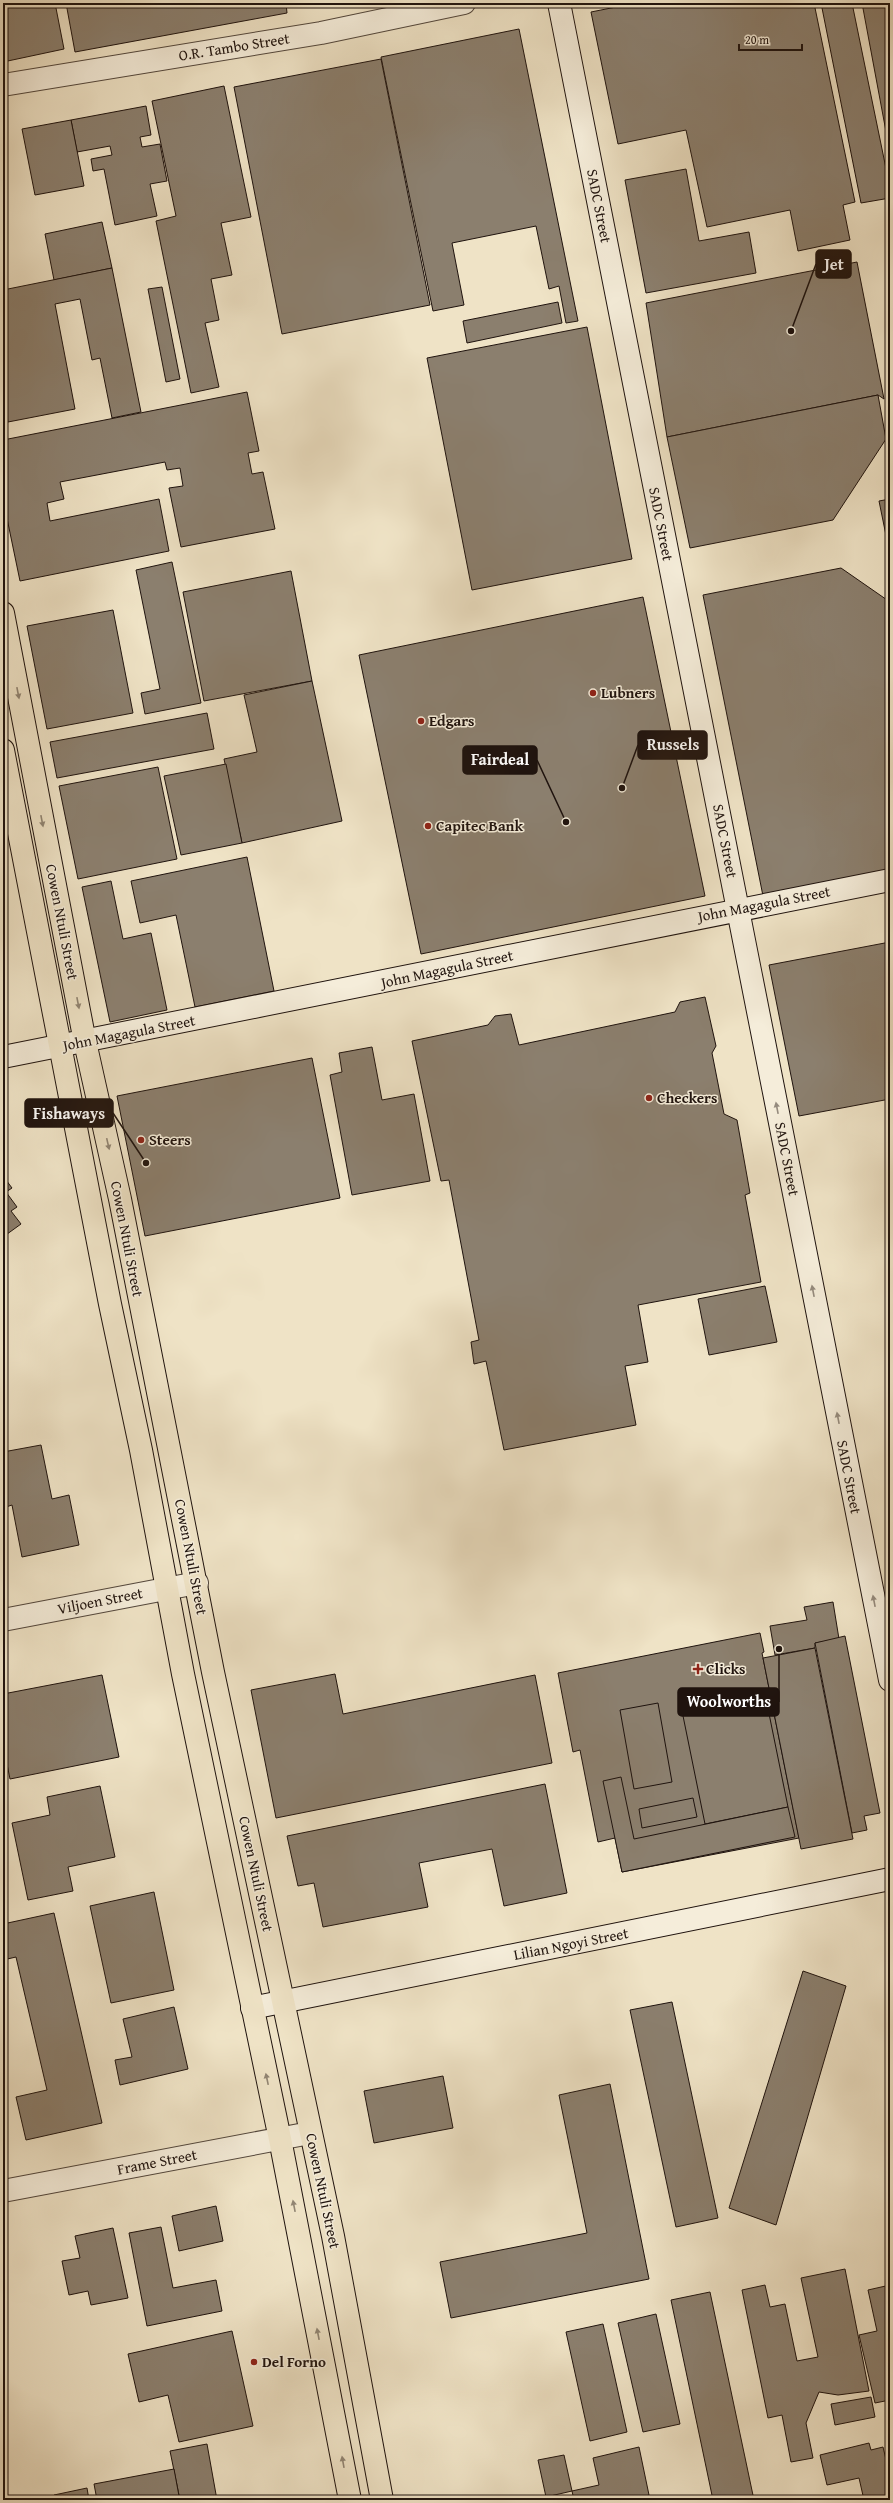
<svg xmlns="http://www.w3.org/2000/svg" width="893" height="2503" font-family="'Gentium Book Plus',serif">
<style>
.building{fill:#8b7f6e;stroke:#1f130e}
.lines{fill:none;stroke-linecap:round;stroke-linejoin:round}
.street-casing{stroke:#53473c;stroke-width:24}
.secondary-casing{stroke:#1f130e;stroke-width:24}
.highway-casing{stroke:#1f130e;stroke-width:24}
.street{stroke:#f5edda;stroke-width:22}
.secondary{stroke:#f5edda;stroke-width:22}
.highway{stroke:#efe3c6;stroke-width:22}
.oneway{fill:#918573}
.oneway2{fill:#958b7e}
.poi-dot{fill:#8f2418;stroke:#f5edda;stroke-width:1.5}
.labels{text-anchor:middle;stroke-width:3;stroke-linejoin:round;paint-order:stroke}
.street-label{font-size:15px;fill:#1f130e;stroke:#f5edda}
.poi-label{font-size:15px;font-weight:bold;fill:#1f130e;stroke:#f5edda;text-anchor:start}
.leader{fill:none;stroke:#1f130e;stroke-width:1.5}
.callout-dot{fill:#1f130e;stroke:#f5edda;stroke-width:1.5}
.callout{fill:#1f130e;stroke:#1f130e;stroke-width:1.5}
.callout-label{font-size:16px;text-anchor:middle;font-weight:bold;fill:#fff}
</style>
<rect width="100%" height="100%" fill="#efe3c6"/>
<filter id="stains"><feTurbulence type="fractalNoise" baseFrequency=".005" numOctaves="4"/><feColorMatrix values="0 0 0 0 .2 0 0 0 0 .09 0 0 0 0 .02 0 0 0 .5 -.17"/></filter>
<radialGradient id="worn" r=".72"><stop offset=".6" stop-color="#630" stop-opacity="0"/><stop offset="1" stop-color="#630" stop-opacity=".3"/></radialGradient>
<g class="building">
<polygon points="3,3 55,3 64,49 3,62"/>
<polygon points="66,3 286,3 287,13 75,52"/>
<polygon points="636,3 814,3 855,202 843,205 850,240 798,251 790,210 707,227 686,130 618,144 591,12"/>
<polygon points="821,3 852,3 890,188 890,198 861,203"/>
<polygon points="862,3 890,3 890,153"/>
<polygon points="519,29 578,321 566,323 559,286 549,289 536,226 452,243 464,305 433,311 381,57"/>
<polygon points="381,59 430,305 282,334 234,87"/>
<polygon points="224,86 251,217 221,223 232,275 211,279 219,320 205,323 219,387 191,393 156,221 176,216 152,101"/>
<polygon points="146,106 151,135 140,137 142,147 160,144 167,181 150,184 157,216 115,225 104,169 93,171 91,159 112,155 110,146 77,152 71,120"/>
<polygon points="71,120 84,186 35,195 22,129"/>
<polygon points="686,169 699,241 749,232 756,273 646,293 625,180"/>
<polygon points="102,222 112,268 54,280 45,234"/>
<polygon points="857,262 884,399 878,395 667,437 646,303"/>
<polygon points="112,268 141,412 112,418 100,358 92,360 80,299 55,304 75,409 8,422 3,395 3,290"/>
<polygon points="162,287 180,379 166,382 148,289"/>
<polygon points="558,302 562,323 467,343 463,321"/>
<polygon points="587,327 632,559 472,590 427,358"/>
<polygon points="247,392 259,451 248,453 252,474 263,472 275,529 181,547 169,488 183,486 180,468 167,470 165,462 60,482 64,499 47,503 50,521 159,499 169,551 20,581 3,499 3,440"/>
<polygon points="878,395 886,439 833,520 690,548 667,437"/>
<polygon points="890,499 890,555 879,501"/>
<polygon points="172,562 201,703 145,714 141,693 160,689 136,570"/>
<polygon points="841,568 890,602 890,871 763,896 703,595"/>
<polygon points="291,571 312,681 204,701 183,592"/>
<polygon points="643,597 705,896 421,954 359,655"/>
<polygon points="113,610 133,713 47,729 27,626"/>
<polygon points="312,681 342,821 242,843 224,759 257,752 244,695"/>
<polygon points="207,713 214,749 57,778 50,742"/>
<polygon points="226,764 242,843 181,855 164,776"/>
<polygon points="158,767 177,859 78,879 59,786"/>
<polygon points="247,857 274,991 195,1007 176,915 140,923 131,881"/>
<polygon points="111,881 123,939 151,933 167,1010 110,1022 82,887"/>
<polygon points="890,942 890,1099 799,1116 769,965"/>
<polygon points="705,997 716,1046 712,1053 724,1114 737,1120 750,1193 745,1195 761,1282 638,1305 648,1362 625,1366 636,1425 504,1450 486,1361 474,1364 471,1342 479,1340 449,1180 441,1181 412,1041 488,1025 495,1016 511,1014 519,1045 675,1012 680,1002"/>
<polygon points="372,1047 382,1100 414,1094 430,1181 352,1195 330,1075 342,1072 339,1053"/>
<polygon points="312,1058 340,1198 145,1236 117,1096"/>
<polygon points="3,1176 12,1188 6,1192 17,1207 11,1211 21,1224 3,1237"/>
<polygon points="765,1286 777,1342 709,1355 698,1299"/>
<polygon points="41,1445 52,1499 69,1495 79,1545 22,1557 12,1505 6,1507 3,1494 3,1452"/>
<polygon points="833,1602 839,1639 815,1643 815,1648 775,1655 770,1626 807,1620 804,1607"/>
<polygon points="760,1633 764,1652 762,1653 799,1838 622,1872 615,1838 598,1842 580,1750 573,1752 558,1673"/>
<polygon points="845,1636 880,1813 864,1816 867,1830 852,1833 815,1643"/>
<polygon points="815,1648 853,1839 801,1849 763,1658"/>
<polygon points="335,1674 343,1714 535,1675 552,1763 276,1818 251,1690"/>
<polygon points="102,1675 119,1757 10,1779 3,1744 3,1694"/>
<polygon points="764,1689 788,1807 705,1824 681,1706"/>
<polygon points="658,1703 672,1782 634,1789 620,1710"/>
<polygon points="621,1777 634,1839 788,1807 795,1837 622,1872 603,1781"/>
<polygon points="545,1784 567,1893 504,1906 492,1849 419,1863 428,1907 323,1927 314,1883 298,1886 287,1836"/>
<polygon points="100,1786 115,1857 68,1867 73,1891 28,1900 12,1823 50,1815 47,1797"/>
<polygon points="693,1798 697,1817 642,1828 639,1809"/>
<polygon points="154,1892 174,1990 111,2003 90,1906"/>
<polygon points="54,1913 102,2123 26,2140 16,2097 47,2090 16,1957 3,1960 3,1924"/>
<polygon points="803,1971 846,1986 776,2225 729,2208"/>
<polygon points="672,2002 718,2218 676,2227 630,2010"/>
<polygon points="174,2007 188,2069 120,2085 115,2060 132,2057 123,2019"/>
<polygon points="443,2076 453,2128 374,2143 364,2091"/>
<polygon points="610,2084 649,2279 451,2318 440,2262 587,2233 559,2095"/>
<polygon points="216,2206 223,2241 179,2251 172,2216"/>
<polygon points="161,2227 173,2288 216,2280 222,2311 147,2326 129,2233"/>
<polygon points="113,2228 128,2298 91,2305 88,2291 69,2295 62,2261 80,2258 75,2236"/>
<polygon points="845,2269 869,2391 838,2395 819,2392 806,2423 813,2458 791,2462 782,2415 768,2418 742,2290 765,2285 770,2307 785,2304 797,2361 818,2357 801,2278"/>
<polygon points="890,2285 890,2400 875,2403 859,2335 877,2331 868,2290"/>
<polygon points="710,2292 754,2500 713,2500 671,2300"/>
<polygon points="656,2314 680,2424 643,2432 618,2323"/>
<polygon points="3,2319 6,2338 3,2339"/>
<polygon points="603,2324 627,2432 590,2441 566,2332"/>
<polygon points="232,2331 253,2426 179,2442 168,2395 139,2402 128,2354"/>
<polygon points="871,2397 875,2417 835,2425 831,2404"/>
<polygon points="869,2443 871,2450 883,2447 890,2476 890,2500 864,2500 859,2478 827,2485 820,2455"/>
<polygon points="207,2444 217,2500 180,2500 170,2451"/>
<polygon points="639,2447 649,2495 631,2500 574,2500 572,2491 599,2485 593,2458"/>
<polygon points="564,2455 572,2491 546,2497 538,2460"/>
<polygon points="174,2469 179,2496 159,2500 97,2500 94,2484"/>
<polygon points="87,2488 89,2500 55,2500 54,2495"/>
<polygon points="243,2496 244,2500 222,2500"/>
</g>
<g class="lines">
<defs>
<g id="street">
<polyline points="3,85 321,33 464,3"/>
<polyline points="3,1620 197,1583"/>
<polyline points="3,2191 310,2133"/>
</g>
<g id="secondary">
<polyline points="559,3 890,1680"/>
<polyline points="3,1057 890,880"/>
<polyline points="252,2008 890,1879"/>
</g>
<g id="highway">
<polyline points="3,613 85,1042 120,1199 213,1672 333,2236 382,2500"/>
<polyline points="3,750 110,1304 141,1450 183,1674 280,2139 350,2500"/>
</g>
</defs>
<use href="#street" class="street-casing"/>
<use href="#secondary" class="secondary-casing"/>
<use href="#highway" class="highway-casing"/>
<use href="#street" class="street"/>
<use href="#secondary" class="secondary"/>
<use href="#highway" class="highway"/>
</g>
<defs><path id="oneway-solid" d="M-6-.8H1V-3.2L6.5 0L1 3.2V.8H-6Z"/></defs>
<g class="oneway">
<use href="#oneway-solid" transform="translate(18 693) rotate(79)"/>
<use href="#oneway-solid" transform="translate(42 821) rotate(79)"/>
<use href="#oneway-solid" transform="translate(78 1003) rotate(79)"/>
<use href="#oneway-solid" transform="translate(108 1144) rotate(77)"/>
<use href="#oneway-solid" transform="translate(267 2079) rotate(-102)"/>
<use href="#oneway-solid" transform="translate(294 2206) rotate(-101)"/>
<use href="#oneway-solid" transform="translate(318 2334) rotate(-101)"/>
<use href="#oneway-solid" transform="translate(343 2462) rotate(-100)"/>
</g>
<g class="oneway2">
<use href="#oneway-solid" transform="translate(777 1108) rotate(-101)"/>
<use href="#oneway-solid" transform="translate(813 1291) rotate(-101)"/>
<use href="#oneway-solid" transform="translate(838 1418) rotate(-101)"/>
<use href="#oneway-solid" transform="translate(874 1601) rotate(-101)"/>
</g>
<g class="poi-dot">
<circle cx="593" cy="693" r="4"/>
<circle cx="421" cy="721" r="4"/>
<circle cx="428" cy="826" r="4"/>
<circle cx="649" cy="1098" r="4"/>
<circle cx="141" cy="1140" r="4"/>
<path d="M696 1663h4v4h4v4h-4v4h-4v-4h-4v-4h4z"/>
<circle cx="254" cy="2362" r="4"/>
</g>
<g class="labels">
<g class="street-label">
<text transform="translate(234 47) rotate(-9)" y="5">O.R. Tambo Street</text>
<text transform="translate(599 206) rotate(79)" y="5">SADC Street</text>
<text transform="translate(661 524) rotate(79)" y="5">SADC Street</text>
<text transform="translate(725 841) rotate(79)" y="5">SADC Street</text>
<text transform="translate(764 904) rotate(-11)" y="5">John Magagula Street</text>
<text transform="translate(62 922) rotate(79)" y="5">Cowen Ntuli Street</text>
<text transform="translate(447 969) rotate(-12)" y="5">John Magagula Street</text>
<text transform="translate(129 1033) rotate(-11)" y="5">John Magagula Street</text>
<text transform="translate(787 1159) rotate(79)" y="5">SADC Street</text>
<text transform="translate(127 1239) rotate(79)" y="5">Cowen Ntuli Street</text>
<text transform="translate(849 1477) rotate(79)" y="5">SADC Street</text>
<text transform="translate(191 1557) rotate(79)" y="5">Cowen Ntuli Street</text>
<text transform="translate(100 1601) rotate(-11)" y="5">Viljoen Street</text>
<text transform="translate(256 1874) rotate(78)" y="5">Cowen Ntuli Street</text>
<text transform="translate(571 1944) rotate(-11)" y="5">Lilian Ngoyi Street</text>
<text transform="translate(157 2162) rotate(-11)" y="5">Frame Street</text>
<text transform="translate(323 2191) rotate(78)" y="5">Cowen Ntuli Street</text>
</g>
<g class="poi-label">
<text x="601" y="698">Lubners</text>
<text x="429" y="726">Edgars</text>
<text x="436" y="831">Capitec Bank</text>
<text x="657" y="1103">Checkers</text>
<text x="149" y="1145">Steers</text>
<text x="706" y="1674">Clicks</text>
<text x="262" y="2367">Del Forno</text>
</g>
</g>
<path class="leader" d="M791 331L816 264M622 788L638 745M566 822L537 760M146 1163L113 1113M779 1649L779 1702"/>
<g class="callout-dot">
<circle cx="791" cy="331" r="4"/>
<circle cx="622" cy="788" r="4"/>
<circle cx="566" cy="822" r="4"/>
<circle cx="146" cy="1163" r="4"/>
<circle cx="779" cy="1649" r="4"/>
</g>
<g class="callout">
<rect x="816" y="250" width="35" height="28" rx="4"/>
<rect x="638" y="731" width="69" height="28" rx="4"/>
<rect x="463" y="746" width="74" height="28" rx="4"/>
<rect x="25" y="1099" width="88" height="28" rx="4"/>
<rect x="678" y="1688" width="101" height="28" rx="4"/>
</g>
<g class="callout-label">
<text x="834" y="270">Jet</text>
<text x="673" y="750">Russels</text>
<text x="500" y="765">Fairdeal</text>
<text x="69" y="1119">Fishaways</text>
<text x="729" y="1707">Woolworths</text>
</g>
<rect width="893" height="2503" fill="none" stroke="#efe3c6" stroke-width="16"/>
<rect x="4" y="4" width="885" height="2495" fill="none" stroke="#1f130e" stroke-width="2"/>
<rect x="8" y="8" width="877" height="2487" fill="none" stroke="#1f130e"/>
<path d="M739 44v6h63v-6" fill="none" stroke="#1f130e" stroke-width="2"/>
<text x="745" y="44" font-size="12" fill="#1f130e" stroke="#f5edda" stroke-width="3" paint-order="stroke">20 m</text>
<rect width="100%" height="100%" filter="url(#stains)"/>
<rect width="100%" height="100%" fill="url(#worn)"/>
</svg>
